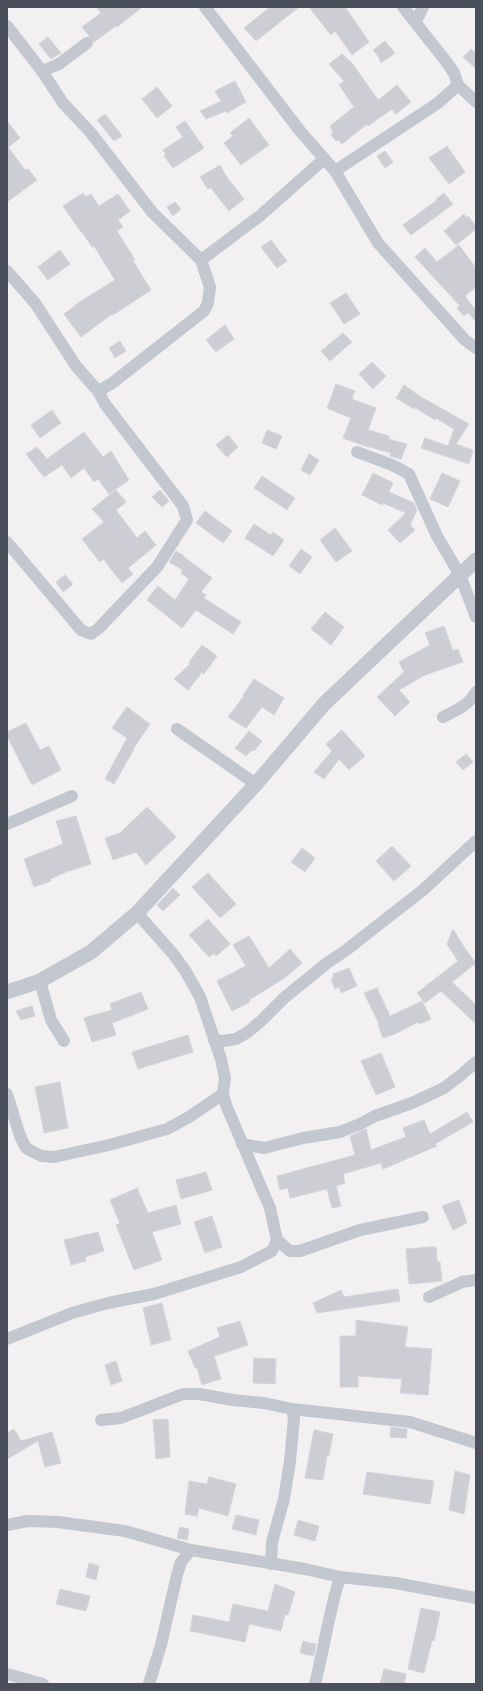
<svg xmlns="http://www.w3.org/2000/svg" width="483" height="1691" font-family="'Titillium Web',sans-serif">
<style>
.building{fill:#cdced4;stroke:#d4d5da}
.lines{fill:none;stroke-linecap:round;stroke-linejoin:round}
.minor{stroke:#c2c7d0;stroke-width:12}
.tertiary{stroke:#c2c7d0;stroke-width:15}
</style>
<rect width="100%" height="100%" fill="#f2f0f0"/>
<g class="building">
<polygon points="96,7 142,7 117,27 116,26 94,42 82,27 101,13"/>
<polygon points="270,7 299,7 256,41 244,28"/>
<polygon points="309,7 345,7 369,42 352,55 335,31 331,35"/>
<polygon points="48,37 61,53 51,59 39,44"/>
<polygon points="385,41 395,53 381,63 378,56 373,50"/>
<polygon points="471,49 476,54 476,69 463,57"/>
<polygon points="342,54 352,63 378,100 397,85 411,102 396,114 392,109 368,126 367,124 342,144 339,140 336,141 331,135 333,132 330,126 354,107 339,85 344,81 329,64"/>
<polygon points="235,81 246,102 227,113 226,111 206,119 200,111 221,101 215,91"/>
<polygon points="157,87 172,106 157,118 142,99"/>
<polygon points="105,114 122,136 114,141 97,120"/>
<polygon points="249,118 269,145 241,165 224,143 233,136 230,133"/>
<polygon points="7,121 20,138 8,147 25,170 28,169 37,180 7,202"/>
<polygon points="185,121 204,148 173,168 164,156 166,154 163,150 183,137 176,127"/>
<polygon points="447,146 465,172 449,184 429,158"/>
<polygon points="385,151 393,162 385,168 377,156"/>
<polygon points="220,165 226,176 244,199 229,211 211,188 208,189 200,177"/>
<polygon points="83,193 86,197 91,194 99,206 118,194 130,211 118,220 123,227 117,231 135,260 133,261 151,290 113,315 112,314 81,337 64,314 81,301 115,280 94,246 92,247 82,232 81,232 63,206"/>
<polygon points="444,193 453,204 411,235 403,225 437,200 436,199"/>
<polygon points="175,202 181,209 173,216 167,207"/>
<polygon points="464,214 466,218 468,216 476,226 476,229 456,245 444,231"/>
<polygon points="271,240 287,261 277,268 261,247"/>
<polygon points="459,245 476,268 476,287 465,296 476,311 476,322 468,313 464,316 457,308 460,306 415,257 425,248 437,262"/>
<polygon points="60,250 70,264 48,280 38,267"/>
<polygon points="346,293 360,314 344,324 330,303"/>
<polygon points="225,325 234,339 216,352 206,340"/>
<polygon points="343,333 352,342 330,361 321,351"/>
<polygon points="120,341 126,351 115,358 109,348"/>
<polygon points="372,362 386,376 373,389 359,374"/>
<polygon points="336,384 355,391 352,399 376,408 368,430 389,436 388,439 407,444 401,459 390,456 391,453 362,445 343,438 351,418 327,408"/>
<polygon points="404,385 421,397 469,424 456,444 473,450 469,464 421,448 425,438 448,446 454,429 436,418 435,420 414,407 414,409 396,398"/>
<polygon points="52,410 61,423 40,438 31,425"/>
<polygon points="267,430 282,436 276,449 262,443"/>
<polygon points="84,432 103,457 111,451 129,480 109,494 98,479 94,482 84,468 71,478 62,465 44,477 26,454 37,447 47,459"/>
<polygon points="228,435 238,447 227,457 216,445"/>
<polygon points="309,454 319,460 310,475 301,470"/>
<polygon points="373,473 393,483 389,492 414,503 417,510 410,525 415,530 400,543 388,530 406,513 383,503 382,505 362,495"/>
<polygon points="442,473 460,481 448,507 430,499"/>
<polygon points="262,476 295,498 287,510 254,488"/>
<polygon points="116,490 126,502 116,510 137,538 145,531 156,545 128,568 133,574 122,583 103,559 100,562 82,539 104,522 92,509"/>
<polygon points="160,490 169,501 162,507 152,497"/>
<polygon points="205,511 232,531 223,543 196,523"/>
<polygon points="254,524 271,535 273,532 284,540 273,556 245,538"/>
<polygon points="335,528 352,551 336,562 320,540"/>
<polygon points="301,549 312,557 300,574 289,566"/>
<polygon points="176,551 184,556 184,557 212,578 201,592 206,595 204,598 241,622 233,634 196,610 182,628 147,600 158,586 175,600 189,579 181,573 183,570 169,562"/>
<polygon points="65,575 73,584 63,592 56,582"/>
<polygon points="325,612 344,627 331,645 311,629"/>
<polygon points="444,626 453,651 458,649 463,662 425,675 399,690 410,702 395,716 377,697 404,672 399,662 430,645 425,633"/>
<polygon points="202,645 217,656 204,674 202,672 188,690 174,679 190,664 189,662"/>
<polygon points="254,679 284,698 274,715 262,707 246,728 228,717 244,696 243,695"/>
<polygon points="127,707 150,724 133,749 134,749 114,784 105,779 127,738 112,728"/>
<polygon points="26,723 40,750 49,746 61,770 32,785 7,736 7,732"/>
<polygon points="342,730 365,756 349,770 339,759 324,779 314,772 332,751 326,744"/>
<polygon points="249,731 262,741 254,751 252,750 246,756 235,748"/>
<polygon points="466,754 473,762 463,770 456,762"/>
<polygon points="147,807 176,837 146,865 136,852 113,860 105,838 120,833"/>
<polygon points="76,816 91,864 66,872 50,879 51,881 34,887 24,859 63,844 56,821"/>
<polygon points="392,846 411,866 394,881 376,861"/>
<polygon points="302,848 315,858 305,872 291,862"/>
<polygon points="208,873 236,904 220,918 192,887"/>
<polygon points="173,888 180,895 163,911 157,905"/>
<polygon points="208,919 230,944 216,956 214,953 209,957 189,935"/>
<polygon points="453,929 466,950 476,963 452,982 476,1005 476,1024 441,991 425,1003 417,993 458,961 447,944"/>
<polygon points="249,936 269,968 290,949 302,963 286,977 249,1000 250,1002 232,1011 217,981 246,966 233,945"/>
<polygon points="349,968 357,986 341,993 339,987 335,989 331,979 334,977 333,974"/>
<polygon points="377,988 390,1016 422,1001 431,1019 420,1024 418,1022 395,1034 383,1038 378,1024 379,1024 364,993"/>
<polygon points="141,992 148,1009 112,1023 116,1035 92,1042 84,1018 112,1010 110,1004"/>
<polygon points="32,1006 35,1016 21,1020 16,1011"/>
<polygon points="188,1035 193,1052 138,1069 132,1052"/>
<polygon points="381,1053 395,1087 376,1095 361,1061"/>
<polygon points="60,1082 68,1128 44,1133 35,1087"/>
<polygon points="467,1112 473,1122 435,1144 437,1146 383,1169 381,1163 343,1174 345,1183 336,1186 341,1206 332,1208 327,1189 290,1198 288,1188 280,1190 277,1176 355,1155 350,1136 366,1129 371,1150 406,1137 403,1128 424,1120 430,1134"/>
<polygon points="206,1172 212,1190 181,1199 176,1180"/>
<polygon points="137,1188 148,1213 176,1205 181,1224 152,1232 162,1260 134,1270 116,1225 120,1223 110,1200"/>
<polygon points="459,1200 467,1223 453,1230 442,1206"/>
<polygon points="212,1216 222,1247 205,1253 194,1222"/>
<polygon points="98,1232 104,1251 85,1257 86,1261 71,1265 64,1240"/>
<polygon points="431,1247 436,1247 437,1262 440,1262 442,1281 409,1284 406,1249"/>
<polygon points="398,1289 400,1301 317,1313 313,1303 341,1290 344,1297"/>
<polygon points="162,1303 171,1340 151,1345 143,1308"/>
<polygon points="356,1320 408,1327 405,1347 432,1349 428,1395 400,1393 402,1379 358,1376 358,1387 340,1387 340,1336 356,1336"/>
<polygon points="240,1321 248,1345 214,1356 221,1379 202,1385 197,1368 195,1368 188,1351 220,1337 217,1328"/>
<polygon points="254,1358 276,1359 275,1384 253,1383"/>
<polygon points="116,1361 122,1381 111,1385 105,1365"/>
<polygon points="168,1419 170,1457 156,1459 153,1420"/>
<polygon points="391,1427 407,1429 406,1438 390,1437"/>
<polygon points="14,1429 21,1441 52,1432 61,1463 45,1467 38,1441 7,1459 7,1433"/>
<polygon points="314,1430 333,1434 329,1455 327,1455 323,1480 305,1478"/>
<polygon points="455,1471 470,1475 464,1514 449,1510"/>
<polygon points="367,1472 434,1481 430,1504 363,1494"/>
<polygon points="209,1477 236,1484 228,1516 199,1508 197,1516 185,1514 189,1481 207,1484"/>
<polygon points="236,1515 259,1520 256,1535 232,1529"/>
<polygon points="298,1520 319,1526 315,1541 294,1535"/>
<polygon points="180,1527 189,1529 187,1540 177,1538"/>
<polygon points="89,1563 99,1566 96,1580 86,1577"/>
<polygon points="275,1584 295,1592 288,1615 285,1614 281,1631 249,1624 245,1642 190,1631 193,1615 229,1622 233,1604 268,1611"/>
<polygon points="60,1589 90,1596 86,1611 56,1604"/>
<polygon points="421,1608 440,1612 434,1641 432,1640 424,1673 408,1669"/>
<polygon points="303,1641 316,1644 314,1656 300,1653"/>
<polygon points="384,1669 406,1674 404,1684 380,1684"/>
</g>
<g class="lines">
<g class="minor">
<polyline points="205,7 300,131 335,171 378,243 465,340 476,348"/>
<polyline points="403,7 445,60 454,73 458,85 476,102"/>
<polyline points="416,21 423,7"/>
<polyline points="7,26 42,71 63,103 91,133 152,212 201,260 210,287 208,303 204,311 111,384 98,391"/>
<polyline points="42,71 59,64 87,43"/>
<polyline points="335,171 438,103 458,85"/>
<polyline points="201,260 261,215 324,159"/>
<polyline points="7,271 35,303 76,366 98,391 105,404 183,506 187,520 157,567 99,628 91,634 81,630 7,542"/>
<polyline points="357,452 392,465 409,474 437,536 460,575 476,617"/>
<path d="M443,717C455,711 469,705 476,692"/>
<polyline points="177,729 256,784"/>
<polyline points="7,824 72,796"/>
<polyline points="40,981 51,1020 64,1041"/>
<polyline points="214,1040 223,1041 236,1039 248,1032 261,1021 284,998 327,963 345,951 423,890 476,841"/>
<polyline points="7,1094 20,1136 26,1148 41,1156 54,1157 109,1145 167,1129 189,1117 223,1094"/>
<polyline points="242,1144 264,1148 303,1138 340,1132 360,1124 375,1116 412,1103 444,1088 461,1075 476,1062"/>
<polyline points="277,1240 290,1251 300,1251 360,1230 423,1217"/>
<polyline points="429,1297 462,1282 476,1280"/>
<polyline points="7,1339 72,1313 108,1303 154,1294 241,1267 272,1251 277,1240 270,1208 226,1105 223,1094 225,1078 221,1059 200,997 186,972 174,955 137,913"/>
<polyline points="101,1420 121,1418 183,1394 199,1394 233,1400 264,1403 292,1409 410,1422 476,1443"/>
<polyline points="7,1525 28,1521 58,1522 125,1531 191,1550 305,1569 340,1577 395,1583 476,1598"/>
<polyline points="271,1564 272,1542 284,1499 290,1461 294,1418 292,1409"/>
<polyline points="7,1674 43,1684"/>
<polyline points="149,1684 161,1645 177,1575 181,1562 191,1550"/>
<path d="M315,1684C324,1648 329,1612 340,1577"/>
</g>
<polyline class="tertiary" points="7,992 40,981 91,952 137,913 256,784 324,704 476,560"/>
</g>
<rect width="483" height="1691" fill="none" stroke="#49505b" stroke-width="16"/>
</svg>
